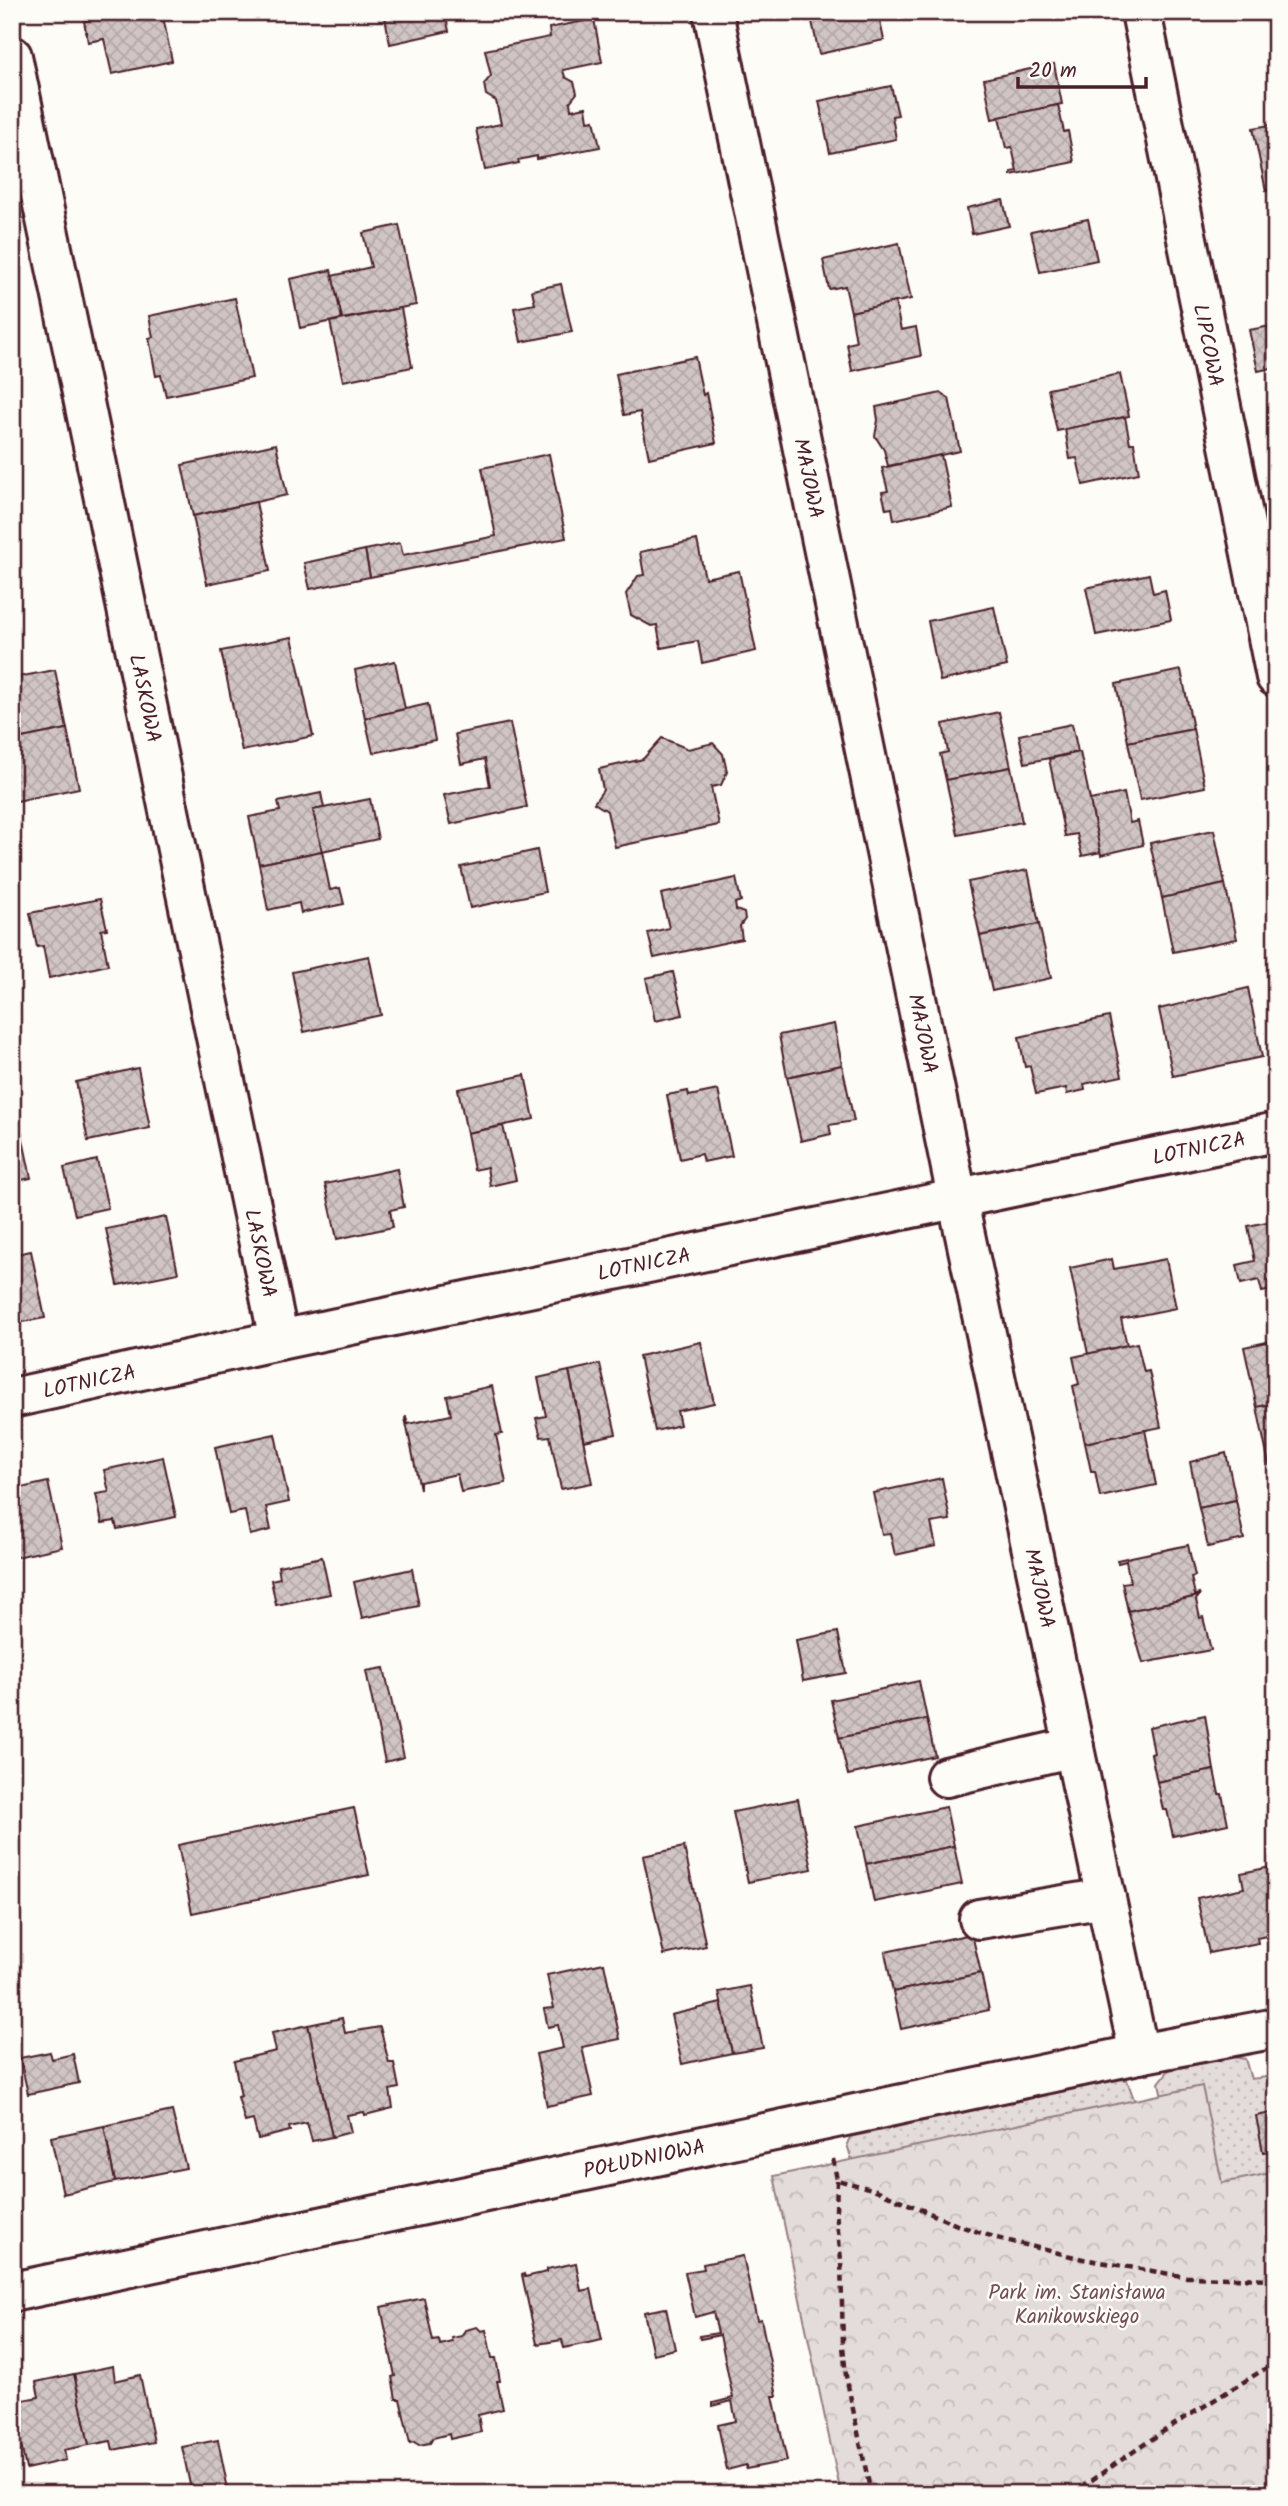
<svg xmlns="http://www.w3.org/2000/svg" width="1288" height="2506" font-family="Kalam,sans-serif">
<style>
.grass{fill:url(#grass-dots);stroke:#967e82;stroke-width:2}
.park{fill:url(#park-crowns);stroke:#967e82;stroke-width:2}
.building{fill:url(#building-cross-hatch);stroke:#4a1f2b;stroke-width:2}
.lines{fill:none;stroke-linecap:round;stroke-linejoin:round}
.minor-casing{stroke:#4a1f2b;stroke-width:44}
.path{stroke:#4a1f2b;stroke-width:4.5;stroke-dasharray:7 5;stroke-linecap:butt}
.minor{stroke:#fdfcf7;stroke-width:38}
.labels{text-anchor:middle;stroke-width:5;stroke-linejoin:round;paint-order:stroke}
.street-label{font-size:21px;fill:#4a1f2b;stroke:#fdfcf7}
.park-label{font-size:21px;fill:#704e57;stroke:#fdfcf7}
</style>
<defs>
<pattern id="grass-dots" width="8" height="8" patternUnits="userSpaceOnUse" patternTransform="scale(1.75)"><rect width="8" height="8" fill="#e3dcda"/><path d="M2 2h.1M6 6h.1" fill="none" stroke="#c4bcbb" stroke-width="1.8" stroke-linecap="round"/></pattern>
<pattern id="park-crowns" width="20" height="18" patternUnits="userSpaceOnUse" patternTransform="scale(1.75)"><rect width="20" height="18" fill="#e3dcda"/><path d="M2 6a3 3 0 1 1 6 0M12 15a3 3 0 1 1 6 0" fill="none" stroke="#c4bcbb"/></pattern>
<pattern id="building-cross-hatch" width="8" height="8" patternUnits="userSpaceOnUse" patternTransform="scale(1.75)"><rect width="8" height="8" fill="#d0c5c4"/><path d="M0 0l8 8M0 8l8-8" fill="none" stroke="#b4a9a9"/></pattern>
</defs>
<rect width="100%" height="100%" fill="#fdfcf7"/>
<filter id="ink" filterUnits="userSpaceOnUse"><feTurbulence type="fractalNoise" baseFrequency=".0143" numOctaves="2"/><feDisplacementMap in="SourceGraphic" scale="14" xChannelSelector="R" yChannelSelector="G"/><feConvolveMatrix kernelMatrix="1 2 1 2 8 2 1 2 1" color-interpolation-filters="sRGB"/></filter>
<g filter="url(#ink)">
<polygon class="grass" points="1233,2057 1245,2059 1251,2079 1276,2076 1276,2268 853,2164 847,2144 850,2137 1119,2079 1127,2080 1135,2102 1178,2170 1159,2083 1169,2070"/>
<polygon class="park" points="1202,2086 1222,2183 1276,2172 1276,2494 841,2494 774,2176"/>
<g class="building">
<polygon points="125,12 162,12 172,61 112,74 104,39 88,42 84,21"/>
<polygon points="384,12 445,12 449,31 390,44"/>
<polygon points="810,12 878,12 884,40 819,54"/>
<polygon points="594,19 602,62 563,70 565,77 574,82 577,93 570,102 571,110 586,107 588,121 594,120 600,147 537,159 537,156 518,160 519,163 485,170 476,129 501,124 496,101 486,95 484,84 491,76 485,50 550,37 549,28"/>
<polygon points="1054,64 1062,104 992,119 984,79"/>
<polygon points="891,86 898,115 892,116 896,139 830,153 819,101"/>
<polygon points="1058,105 1064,132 1068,131 1074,162 1011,175 1011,172 1017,171 1012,147 1006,148 999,117"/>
<polygon points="1276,124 1276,189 1266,191 1253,128"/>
<polygon points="1003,200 1009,226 972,234 967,208"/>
<polygon points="1088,219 1097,260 1040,272 1031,231"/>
<polygon points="399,225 416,305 342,319 332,276 371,267 363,233"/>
<polygon points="899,243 911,299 851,312 845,286 829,289 823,260"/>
<polygon points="331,270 342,319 300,328 290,279"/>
<polygon points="561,284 572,332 521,342 514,308 535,304 532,290"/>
<polygon points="235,298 252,378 166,396 161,375 156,376 149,338 153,337 149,316"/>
<polygon points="895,302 901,330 916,327 921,356 852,371 847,344 856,342 851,312"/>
<polygon points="401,308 412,367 343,381 330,322"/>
<polygon points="1276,325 1276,367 1258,371 1249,330"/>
<polygon points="695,357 703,395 706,393 716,443 649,458 640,412 624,415 616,374"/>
<polygon points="1120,374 1129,416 1057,431 1048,389"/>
<polygon points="941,393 949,398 960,451 888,466 884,450 875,436 878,420 876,407"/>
<polygon points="1125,417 1130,443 1134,443 1139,473 1083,485 1077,458 1070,459 1065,429"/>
<polygon points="276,444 287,495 193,516 182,465"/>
<polygon points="549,454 566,538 370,577 365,550 400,543 403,555 496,536 482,468"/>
<polygon points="941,455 952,507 894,520 892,508 886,509 882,492 888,491 882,468"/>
<polygon points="256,502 270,571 207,584 193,516"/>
<polygon points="697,540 705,578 739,571 756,651 702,663 698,641 661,648 657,625 651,626 631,615 626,594 638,576 644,575 640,552"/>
<polygon points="365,550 370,577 310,589 304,563"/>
<polygon points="1149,574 1153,593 1165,590 1171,620 1096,635 1086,588"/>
<polygon points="994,607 1007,666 940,681 928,621"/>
<polygon points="292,637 313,736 242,751 221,651"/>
<polygon points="395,661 405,709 365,718 355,670"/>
<polygon points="55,670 67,729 12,740 12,678"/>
<polygon points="1181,670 1193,729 1128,742 1116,684"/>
<polygon points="428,704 435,740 373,753 365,718"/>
<polygon points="999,712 1011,767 946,780 940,754 948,752 943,724"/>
<polygon points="510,723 527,807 451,824 444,795 490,786 485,759 461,764 455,734"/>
<polygon points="1072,724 1078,752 1025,763 1019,735"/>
<polygon points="67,729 79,788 12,802 12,740"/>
<polygon points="1193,729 1205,787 1140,800 1128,742"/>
<polygon points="662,738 688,749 713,743 723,754 727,772 721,785 711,787 719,825 615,847 607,811 594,803 603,790 599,769 643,759"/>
<polygon points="1080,752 1101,852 1082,856 1077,834 1065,836 1049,759"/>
<polygon points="1011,767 1022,822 958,835 946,780"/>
<polygon points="321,793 324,808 313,810 322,851 259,864 249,817 280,811 278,802"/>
<polygon points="1124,793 1130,823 1138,821 1143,845 1101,855 1090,800"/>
<polygon points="370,799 378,839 322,851 313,810"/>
<polygon points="1214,830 1225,884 1162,898 1150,843"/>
<polygon points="537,850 545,892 470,908 461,867"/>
<polygon points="322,851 330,890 340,888 344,904 301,913 299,903 268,910 259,864"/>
<polygon points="1028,870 1039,924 980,936 968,882"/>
<polygon points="736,878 741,901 735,903 736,910 744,913 745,919 740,926 742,939 654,958 648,933 669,928 661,894"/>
<polygon points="1225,884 1237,939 1173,952 1162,898"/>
<polygon points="100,899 107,929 101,930 108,965 49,978 43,946 37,947 30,913"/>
<polygon points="1039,924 1051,978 992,991 980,936"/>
<polygon points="369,956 381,1015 304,1032 292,972"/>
<polygon points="673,972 683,1015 655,1021 646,978"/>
<polygon points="1248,988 1262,1057 1173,1076 1159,1009"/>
<polygon points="1109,1017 1122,1076 1084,1084 1085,1090 1067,1094 1066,1088 1036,1094 1030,1066 1025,1067 1019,1037"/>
<polygon points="834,1024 842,1065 787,1077 779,1035"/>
<polygon points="842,1065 854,1121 829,1125 831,1134 801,1141 787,1077"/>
<polygon points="138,1068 150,1128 88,1141 76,1082"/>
<polygon points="525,1075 534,1119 467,1133 458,1089"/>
<polygon points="718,1090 732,1156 703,1162 701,1154 680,1159 667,1095 688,1091 689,1096"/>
<polygon points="20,1125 31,1178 12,1182 12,1127"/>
<polygon points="503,1126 516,1180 490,1186 487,1167 474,1170 467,1133"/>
<polygon points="97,1160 108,1208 75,1215 64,1168"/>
<polygon points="397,1169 404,1207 390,1210 393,1227 337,1239 325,1184"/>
<polygon points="166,1217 178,1273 118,1285 106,1229"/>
<polygon points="1276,1220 1276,1289 1262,1292 1259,1280 1241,1284 1237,1265 1255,1261 1248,1226"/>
<polygon points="31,1251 45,1318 12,1324 12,1255"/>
<polygon points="1112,1259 1114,1269 1166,1259 1176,1308 1121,1319 1127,1345 1088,1354 1070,1268"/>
<polygon points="1276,1340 1276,1403 1257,1407 1244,1347"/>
<polygon points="701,1342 714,1403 677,1411 680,1425 655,1431 639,1356"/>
<polygon points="1137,1343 1144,1372 1149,1371 1161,1427 1085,1443 1073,1386 1079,1384 1073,1357"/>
<polygon points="600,1364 616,1434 584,1441 569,1371"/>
<polygon points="569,1371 592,1483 561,1489 550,1436 541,1437 536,1418 546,1416 538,1378"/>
<polygon points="492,1386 502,1434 496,1435 506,1483 461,1492 457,1474 420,1482 420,1489 405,1418 406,1417 408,1424 451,1415 447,1396"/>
<polygon points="1276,1403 1276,1464 1269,1465 1257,1407"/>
<polygon points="1145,1430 1156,1485 1100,1497 1095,1471 1091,1471 1085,1443"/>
<polygon points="275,1434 289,1502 266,1507 271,1530 250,1535 245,1511 229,1514 215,1447"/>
<polygon points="1226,1453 1236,1500 1199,1508 1190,1462"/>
<polygon points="163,1457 176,1517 117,1529 115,1521 102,1523 96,1494 109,1492 104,1470"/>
<polygon points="942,1478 950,1520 931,1523 936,1546 895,1555 890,1533 882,1534 873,1493"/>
<polygon points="48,1482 62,1547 12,1558 12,1490"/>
<polygon points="1236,1500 1244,1539 1208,1547 1199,1508"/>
<polygon points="1188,1545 1195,1576 1191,1577 1195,1595 1199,1594 1199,1596 1128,1611 1122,1583 1130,1582 1126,1561 1118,1563 1117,1560"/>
<polygon points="322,1557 330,1594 276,1605 271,1580 280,1578 278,1566"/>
<polygon points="412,1569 419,1606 362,1618 354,1582"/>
<polygon points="1199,1596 1196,1600 1200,1618 1203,1617 1211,1650 1143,1663 1128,1611"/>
<polygon points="838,1632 846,1673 803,1681 796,1640"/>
<polygon points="384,1668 404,1757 385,1762 366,1671"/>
<polygon points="919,1681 927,1719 839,1738 831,1700"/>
<polygon points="1205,1715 1214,1770 1157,1782 1151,1754 1154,1753 1149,1727"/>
<polygon points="927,1719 935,1756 848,1775 839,1738"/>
<polygon points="1214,1770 1219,1794 1222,1794 1228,1824 1173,1836 1167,1810 1163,1810 1157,1782"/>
<polygon points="798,1799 812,1869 748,1882 733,1812"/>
<polygon points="946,1807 954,1846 866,1864 858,1826"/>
<polygon points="354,1808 369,1875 192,1913 178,1845"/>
<polygon points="954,1846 962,1884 874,1902 866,1864"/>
<polygon points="684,1847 706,1946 664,1955 643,1856"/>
<polygon points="1276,1866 1276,1934 1257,1938 1258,1943 1209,1953 1197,1898 1244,1888 1241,1873"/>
<polygon points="972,1934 981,1973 893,1992 885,1952"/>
<polygon points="604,1963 620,2039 582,2047 593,2096 547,2106 536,2054 563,2048 558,2025 548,2027 544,2009 554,2008 547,1975"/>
<polygon points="981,1973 989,2010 901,2029 893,1992"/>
<polygon points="750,1986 763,2048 732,2053 719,1992"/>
<polygon points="721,2003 732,2053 682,2064 671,2015"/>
<polygon points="342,2018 345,2033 380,2027 389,2063 394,2063 399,2088 390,2090 393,2108 365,2115 364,2112 347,2115 351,2132 332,2137 308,2025"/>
<polygon points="308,2025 332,2137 312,2141 307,2123 289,2127 290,2131 258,2139 253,2120 245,2122 238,2097 241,2096 234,2061 276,2051 272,2033"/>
<polygon points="50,2052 52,2059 73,2054 79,2083 28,2094 20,2058"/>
<polygon points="172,2111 186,2168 115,2182 104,2126"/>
<polygon points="1276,2112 1276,2150 1263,2152 1256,2116"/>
<polygon points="104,2126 115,2182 63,2194 51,2137"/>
<polygon points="743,2256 757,2320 761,2319 777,2396 773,2396 787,2461 746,2469 746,2465 727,2470 718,2425 736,2421 732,2401 713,2406 713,2403 733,2398 720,2335 700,2339 699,2336 718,2333 713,2312 695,2317 685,2272 704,2269 703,2264"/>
<polygon points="576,2263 581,2291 591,2289 602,2340 564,2348 562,2340 537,2344 522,2275 524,2274 525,2277 547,2272 547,2269"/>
<polygon points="424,2298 433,2341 439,2340 440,2345 453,2342 452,2338 462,2336 465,2330 477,2327 481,2331 486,2330 492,2358 496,2358 500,2381 497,2381 503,2409 478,2415 481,2432 450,2439 449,2434 433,2438 430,2443 419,2445 414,2442 410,2443 400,2399 396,2399 392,2377 395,2376 381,2307"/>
<polygon points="666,2308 675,2349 653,2354 644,2312"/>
<polygon points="113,2366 115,2381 140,2375 154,2442 113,2450 111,2441 89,2445 74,2374"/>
<polygon points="74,2374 89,2445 64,2450 66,2460 26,2469 12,2402 39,2397 36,2382"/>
<polygon points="218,2440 229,2494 192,2494 182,2447"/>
</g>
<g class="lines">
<defs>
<g id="minor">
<path id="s1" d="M713,12L957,1197L1139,2054"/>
<path id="s2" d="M1141,12L1276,677"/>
<path id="s3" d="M12,56L279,1340"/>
<path id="s4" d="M12,1398L279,1340L1276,1132"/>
<polyline points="946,1777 1074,1747"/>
<polyline points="979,1919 1106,1898"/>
<path id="s5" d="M12,2292L1139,2054L1276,2028"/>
</g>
</defs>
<use href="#minor" class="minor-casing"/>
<g class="path">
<polyline points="833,2159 837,2180 876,2190 957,2225 997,2238 1083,2259 1187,2277 1276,2279"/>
<polyline points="837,2180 836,2211 841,2260 843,2346 846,2376 871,2494"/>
<polyline points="1071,2494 1167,2429 1276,2362"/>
</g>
<use href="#minor" class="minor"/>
</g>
</g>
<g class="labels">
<g class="street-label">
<text dy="7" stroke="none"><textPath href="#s2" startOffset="340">LIPCOWA</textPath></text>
<text dy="7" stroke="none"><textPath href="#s1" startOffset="476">MAJOWA</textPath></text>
<text dy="7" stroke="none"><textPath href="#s3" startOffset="656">LASKOWA</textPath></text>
<text dy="7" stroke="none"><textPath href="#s1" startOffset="1043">MAJOWA</textPath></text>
<text dy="7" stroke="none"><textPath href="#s4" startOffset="1213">LOTNICZA</textPath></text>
<text dy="7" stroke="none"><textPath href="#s3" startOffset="1223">LASKOWA</textPath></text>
<text dy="7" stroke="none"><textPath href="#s4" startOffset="646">LOTNICZA</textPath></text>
<text dy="7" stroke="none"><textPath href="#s4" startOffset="79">LOTNICZA</textPath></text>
<text dy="7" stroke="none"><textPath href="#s1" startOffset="1610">MAJOWA</textPath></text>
<text dy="7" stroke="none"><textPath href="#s5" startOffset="646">POŁUDNIOWA</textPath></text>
</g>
<g class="park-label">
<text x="1077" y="2299">Park im. Stanisława<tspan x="1077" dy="24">Kanikowskiego</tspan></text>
</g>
</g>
<rect width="1288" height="2506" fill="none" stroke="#fdfcf7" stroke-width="42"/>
<rect x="21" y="21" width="1246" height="2464" fill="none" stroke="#4a1f2b" stroke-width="2.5" filter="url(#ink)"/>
<path d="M1018 77v10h128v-10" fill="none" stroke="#4a1f2b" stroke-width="3.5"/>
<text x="1029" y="77" font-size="21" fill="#4a1f2b" stroke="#fdfcf7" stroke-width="5" paint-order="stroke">20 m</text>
</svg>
